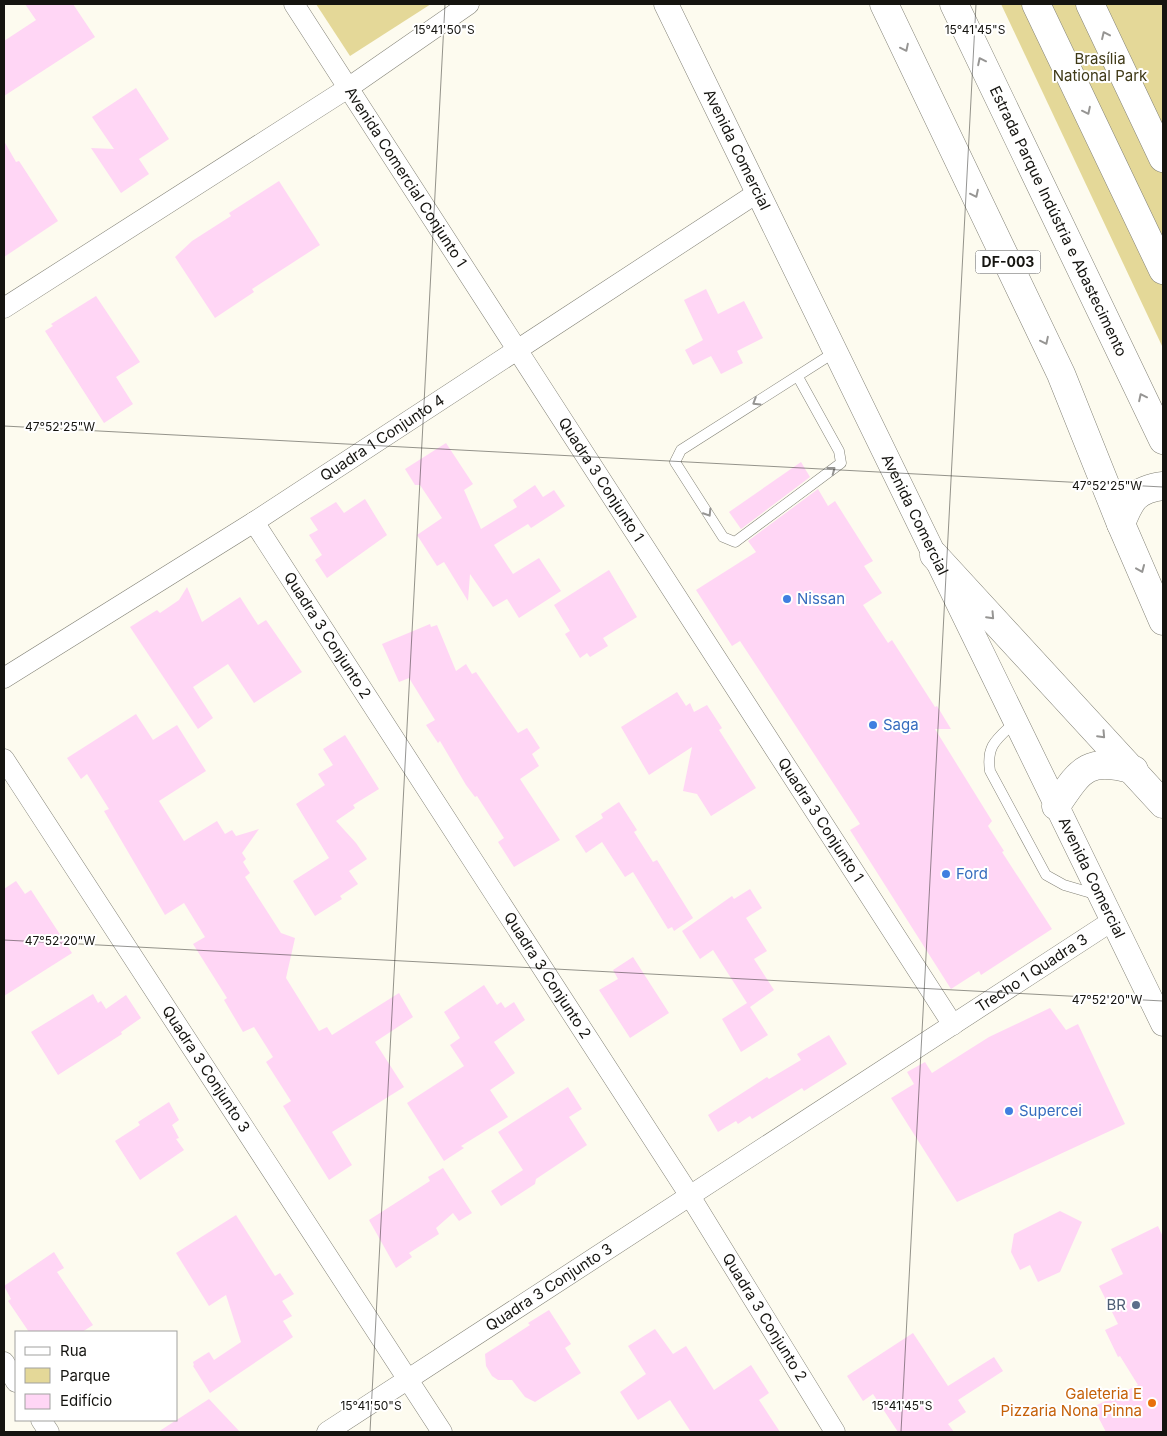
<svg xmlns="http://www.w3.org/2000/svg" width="1167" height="1436" font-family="Inter,sans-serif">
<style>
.green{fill:#e4d898}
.building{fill:#ffd6f5}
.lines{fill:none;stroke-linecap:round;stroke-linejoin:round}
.service-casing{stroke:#848378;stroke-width:11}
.minor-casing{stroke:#848378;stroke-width:21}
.tertiary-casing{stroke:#848378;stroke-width:25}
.primary-casing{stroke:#848378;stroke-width:29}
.trunk-casing{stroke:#848378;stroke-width:29}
.service{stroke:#fff;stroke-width:10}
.minor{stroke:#fff;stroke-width:20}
.tertiary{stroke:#fff;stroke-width:24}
.primary{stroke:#fff;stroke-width:28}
.trunk{stroke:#fff;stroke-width:28}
.oneway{stroke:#969593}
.ticks{fill:none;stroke:#151410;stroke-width:1;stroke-opacity:0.45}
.shop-dot{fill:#3f7fe0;stroke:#fff;stroke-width:2}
.service-dot{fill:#5c6f8a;stroke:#fff;stroke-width:2}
.food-dot{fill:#e8710a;stroke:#fff;stroke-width:2}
.labels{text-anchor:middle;stroke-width:4;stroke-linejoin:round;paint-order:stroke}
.shield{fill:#fff;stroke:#5b5a58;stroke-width:1}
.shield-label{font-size:14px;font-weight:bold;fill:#151410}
.park-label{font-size:15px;fill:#3f3916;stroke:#fff}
.street-label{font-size:15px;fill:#151410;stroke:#fff}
.shop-label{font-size:15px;fill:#366cbe;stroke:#fff;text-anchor:start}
.service-label{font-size:15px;fill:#4e5e75;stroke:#fff;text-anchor:end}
.food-label{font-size:15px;fill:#c56008;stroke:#fff;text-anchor:end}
.ticks-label{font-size:12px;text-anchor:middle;fill:#151410;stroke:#fff;stroke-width:4;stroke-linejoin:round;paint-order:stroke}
</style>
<rect width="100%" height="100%" fill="#fdfbef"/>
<g class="green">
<polygon points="316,4 431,4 350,56"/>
<polygon points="1001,4 1163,4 1163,348"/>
</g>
<g class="building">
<polygon points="25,4 73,4 95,37 4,96 4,41 36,20"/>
<polygon points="136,88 169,139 139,159 149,174 121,193 91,148 114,149 92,117"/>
<polygon points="4,141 16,162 19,161 58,221 4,257"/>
<polygon points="279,181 320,245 252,289 254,292 215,318 175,257 192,241 231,216 229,213"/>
<polygon points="706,289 718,314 744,301 763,338 737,351 743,363 721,374 711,356 693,365 685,350 703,340 684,300"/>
<polygon points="96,296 140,362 116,377 133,404 104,423 45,331 53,326 51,324"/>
<polygon points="446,443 473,484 464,490 481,529 517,507 513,500 535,485 543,497 554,490 565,506 531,528 528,524 494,545 513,574 539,558 561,591 519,618 507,599 493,607 470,574 468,601 444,562 437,566 417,535 442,518 420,485 415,485 405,469"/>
<polygon points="801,462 810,477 741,529 729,512"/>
<polygon points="818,489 828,506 835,501 873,561 864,566 882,593 863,605 888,643 892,640 935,707 937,706 951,729 935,729 992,821 988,826 1004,851 1002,852 1052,929 981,975 979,971 951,989 850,830 860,824 740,641 732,646 696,590 756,552 748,541"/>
<polygon points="365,499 387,535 327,578 315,560 322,555 309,535 318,530 310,518 336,502 344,513"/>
<polygon points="609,570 637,617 603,638 608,646 590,657 587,653 580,658 565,634 570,631 554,605"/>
<polygon points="187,587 202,622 240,597 258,625 266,620 302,672 254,703 228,664 193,687 213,718 198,729 130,627 157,610 160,613 179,600"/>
<polygon points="430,624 431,627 437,625 456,671 466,664 472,674 476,672 518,733 527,728 540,748 532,754 539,766 520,779 560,840 514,867 498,842 504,838 477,796 475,797 466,785 440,741 438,743 426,725 435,720 409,678 399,682 382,644"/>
<polygon points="677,692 686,706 690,703 694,712 707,705 722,728 719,730 756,788 711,816 697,794 683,791 692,747 649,775 621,727"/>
<polygon points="136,714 153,740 177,725 206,771 159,801 184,841 217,821 225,834 232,830 236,836 259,829 242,853 246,859 243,862 250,873 245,877 281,933 295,938 286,978 319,1031 327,1027 332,1035 399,993 413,1017 375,1042 404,1087 332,1132 352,1165 329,1180 283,1106 291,1101 266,1062 273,1057 254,1027 243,1032 224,1000 227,998 193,944 205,937 184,903 165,915 104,811 109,809 87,774 81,779 67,758"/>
<polygon points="345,735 379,789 353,805 355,808 336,821 356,843 367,859 349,871 358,884 340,896 342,899 315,916 293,881 329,858 296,804 325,785 318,774 333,765 323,749"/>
<polygon points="619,802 637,830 634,832 653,862 657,860 693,918 674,931 672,927 668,929 633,872 625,877 602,842 586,853 575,836 603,818 601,814"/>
<polygon points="16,881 25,894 31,890 72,953 4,996 4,889"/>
<polygon points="750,889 762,908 746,918 767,951 754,959 774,990 750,1007 768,1035 741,1052 722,1019 747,1003 713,950 700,959 682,931 732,896 734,899"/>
<polygon points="633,957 669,1013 630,1038 599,990 618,979 613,970"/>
<polygon points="484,985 497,1005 501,1002 505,1008 514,1002 525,1020 494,1042 515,1073 490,1090 508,1117 461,1146 464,1148 444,1161 407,1103 464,1066 450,1045 460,1038 444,1012"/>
<polygon points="93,994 98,1003 101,1001 106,1009 126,995 141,1018 121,1032 122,1034 58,1075 31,1032"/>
<polygon points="1050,1008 1066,1030 1078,1024 1125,1124 957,1202 891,1098 914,1084 907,1072 925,1062 932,1073 989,1037"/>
<polygon points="829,1035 847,1064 804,1091 802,1088 752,1119 750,1116 738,1124 736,1121 718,1132 708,1115 767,1077 769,1079 801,1060 797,1054"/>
<polygon points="568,1087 582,1109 569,1117 587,1145 536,1179 535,1184 501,1206 491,1191 523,1170 498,1132"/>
<polygon points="169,1102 179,1120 172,1125 179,1138 176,1139 184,1150 140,1180 115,1141 140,1125 138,1122"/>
<polygon points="443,1168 472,1213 459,1221 453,1213 436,1228 439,1234 409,1253 412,1257 396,1268 369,1220 430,1181 428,1177"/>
<polygon points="1060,1211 1082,1222 1060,1272 1038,1282 1030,1265 1020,1270 1011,1252 1014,1234"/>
<polygon points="236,1215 275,1276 280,1273 294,1294 282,1301 292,1316 283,1321 293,1337 210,1393 193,1366 194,1365 193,1362 209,1352 214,1360 241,1342 226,1295 209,1306 176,1253"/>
<polygon points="1158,1226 1163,1237 1163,1432 1106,1432 1093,1407 1138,1385 1120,1356 1118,1357 1105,1330 1118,1324 1099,1286 1123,1274 1111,1249"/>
<polygon points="54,1252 64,1268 57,1272 93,1325 82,1332 29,1332 8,1301 11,1299 4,1286"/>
<polygon points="549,1310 571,1344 565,1348 581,1373 535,1402 525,1397 512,1380 498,1380 492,1376 486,1366 485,1354 530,1325 528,1323"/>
<polygon points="655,1329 673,1354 686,1346 714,1390 751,1365 769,1393 759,1400 780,1432 691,1432 670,1400 638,1420 620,1392 646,1374 628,1346"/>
<polygon points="913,1333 948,1386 994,1357 1003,1371 958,1400 966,1412 948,1424 954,1432 898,1432 873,1394 863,1401 847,1376"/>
<polygon points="209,1399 240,1432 158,1432"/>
</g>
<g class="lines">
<defs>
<g id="service">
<polyline points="798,377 839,451 841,463 735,542 723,537 675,462 681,450 835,352"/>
<path d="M1015,722C997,739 986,745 990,771L1046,875L1064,885L1098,895"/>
</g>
<g id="minor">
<path id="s1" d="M294,4L953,1025"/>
<polyline points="4,308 348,88 469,4"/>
<path id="s2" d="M254,522L690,1196L835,1432"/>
<path id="s3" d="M4,678L254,522L757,193"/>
<path id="s4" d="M4,759L442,1432"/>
<polyline points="4,1362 16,1382"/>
<polyline points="41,1420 49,1432"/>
<path id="s5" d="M327,1432L1112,921"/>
</g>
<g id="tertiary">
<path id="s6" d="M666,4L1163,1024"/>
</g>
<g id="primary">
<polyline points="1036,4 1163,270"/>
<polyline points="1090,4 1163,158"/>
</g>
<g id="trunk">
<polyline points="884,4 1061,374 1121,524 1163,621"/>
<path id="s7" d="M954,4L1163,440"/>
<path d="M1121,524C1130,500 1136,489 1163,486"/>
<polyline points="934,555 1163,804"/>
<path d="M1056,806C1081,769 1087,757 1134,770"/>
</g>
</defs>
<use href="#service" class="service-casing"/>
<use href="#minor" class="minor-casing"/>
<use href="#tertiary" class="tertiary-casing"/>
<use href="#primary" class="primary-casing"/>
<use href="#trunk" class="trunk-casing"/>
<use href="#service" class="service"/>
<use href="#minor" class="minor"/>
<use href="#tertiary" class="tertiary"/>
<use href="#primary" class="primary"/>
<use href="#trunk" class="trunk"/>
</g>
<defs><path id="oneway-chevron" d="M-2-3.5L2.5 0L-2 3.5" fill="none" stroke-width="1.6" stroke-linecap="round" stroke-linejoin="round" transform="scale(1.25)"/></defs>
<g class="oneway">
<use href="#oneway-chevron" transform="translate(1105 35) rotate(-115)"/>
<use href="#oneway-chevron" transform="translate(905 48) rotate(64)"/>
<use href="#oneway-chevron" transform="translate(981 61) rotate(-116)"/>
<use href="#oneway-chevron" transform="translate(1087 111) rotate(64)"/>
<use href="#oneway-chevron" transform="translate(975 194) rotate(64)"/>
<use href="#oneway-chevron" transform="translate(1045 341) rotate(64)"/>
<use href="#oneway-chevron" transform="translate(1142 397) rotate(-116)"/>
<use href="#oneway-chevron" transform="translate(756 402) rotate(148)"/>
<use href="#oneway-chevron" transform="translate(832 470) rotate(-37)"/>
<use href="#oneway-chevron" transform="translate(708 513) rotate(58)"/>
<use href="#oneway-chevron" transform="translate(1141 569) rotate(67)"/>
<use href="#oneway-chevron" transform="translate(991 616) rotate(47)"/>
<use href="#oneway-chevron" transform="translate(1102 735) rotate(47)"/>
</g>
<path class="ticks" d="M4,426L1163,487M4,940L1163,1001M370,1432L445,4M901,1432L976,4"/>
<g class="shop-dot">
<circle cx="787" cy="599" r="5"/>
<circle cx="873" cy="725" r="5"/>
<circle cx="946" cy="874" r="5"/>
<circle cx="1009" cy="1111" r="5"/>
</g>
<circle class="service-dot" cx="1136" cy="1305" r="5"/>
<circle class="food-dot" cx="1152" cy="1403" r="5"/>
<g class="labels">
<rect class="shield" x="975.5" y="250.5" width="65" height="23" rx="4"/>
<g class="shield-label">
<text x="1008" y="267">DF-003</text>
</g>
<g class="park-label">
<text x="1100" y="64">Brasília<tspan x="1100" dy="17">National Park</tspan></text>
</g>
<g class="street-label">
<text dy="5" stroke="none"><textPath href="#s6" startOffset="162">Avenida Comercial</textPath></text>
<text dy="5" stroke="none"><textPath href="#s1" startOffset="206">Avenida Comercial Conjunto 1</textPath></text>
<text dy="5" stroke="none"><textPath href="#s7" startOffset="241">Estrada Parque Indústria e Abastecimento</textPath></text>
<text dy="5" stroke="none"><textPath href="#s3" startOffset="448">Quadra 1 Conjunto 4</textPath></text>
<text dy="5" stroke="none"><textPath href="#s1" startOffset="566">Quadra 3 Conjunto 1</textPath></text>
<text dy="5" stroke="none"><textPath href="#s6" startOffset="568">Avenida Comercial</textPath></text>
<text dy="5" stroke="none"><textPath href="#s2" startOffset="135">Quadra 3 Conjunto 2</textPath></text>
<text dy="5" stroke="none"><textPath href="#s1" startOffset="971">Quadra 3 Conjunto 1</textPath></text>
<text dy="5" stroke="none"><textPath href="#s6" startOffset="972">Avenida Comercial</textPath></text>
<text dy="5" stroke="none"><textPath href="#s5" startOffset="841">Trecho 1 Quadra 3</textPath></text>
<text dy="5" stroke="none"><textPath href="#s2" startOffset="540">Quadra 3 Conjunto 2</textPath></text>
<text dy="5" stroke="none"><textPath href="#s4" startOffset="370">Quadra 3 Conjunto 3</textPath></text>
<text dy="5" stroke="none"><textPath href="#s5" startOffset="265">Quadra 3 Conjunto 3</textPath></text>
<text dy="5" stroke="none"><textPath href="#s2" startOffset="945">Quadra 3 Conjunto 2</textPath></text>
</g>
<g class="shop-label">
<text x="797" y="604">Nissan</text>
<text x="883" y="730">Saga</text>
<text x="956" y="879">Ford</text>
<text x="1019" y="1116">Supercei</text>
</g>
<g class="service-label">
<text x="1126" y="1310">BR</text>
</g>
<g class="food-label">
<text x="1142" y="1399">Galeteria E<tspan x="1142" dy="17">Pizzaria Nona Pinna</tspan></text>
</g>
</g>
<g class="ticks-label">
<text x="444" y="34">15°41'50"S</text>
<text x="975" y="34">15°41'45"S</text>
<text x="60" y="431">47°52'25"W</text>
<text x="1107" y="490">47°52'25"W</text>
<text x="60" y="945">47°52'20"W</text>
<text x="1107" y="1004">47°52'20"W</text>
<text x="371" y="1410">15°41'50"S</text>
<text x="902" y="1410">15°41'45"S</text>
</g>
<rect width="1167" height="1436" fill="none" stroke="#151410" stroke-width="10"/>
<rect x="15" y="1331" width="162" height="90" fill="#ffffff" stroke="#a1a19f"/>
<rect x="25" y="1347" width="25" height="8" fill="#ffffff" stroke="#a1a19f"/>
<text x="60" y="1356" font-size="15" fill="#151410">Rua</text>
<rect x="25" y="1368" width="25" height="15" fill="#e4d898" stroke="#a1a19f"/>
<text x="60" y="1381" font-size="15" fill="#151410">Parque</text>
<rect x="25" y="1394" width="25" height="15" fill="#ffd6f5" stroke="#a1a19f"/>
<text x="60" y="1406" font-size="15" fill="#151410">Edifício</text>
</svg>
